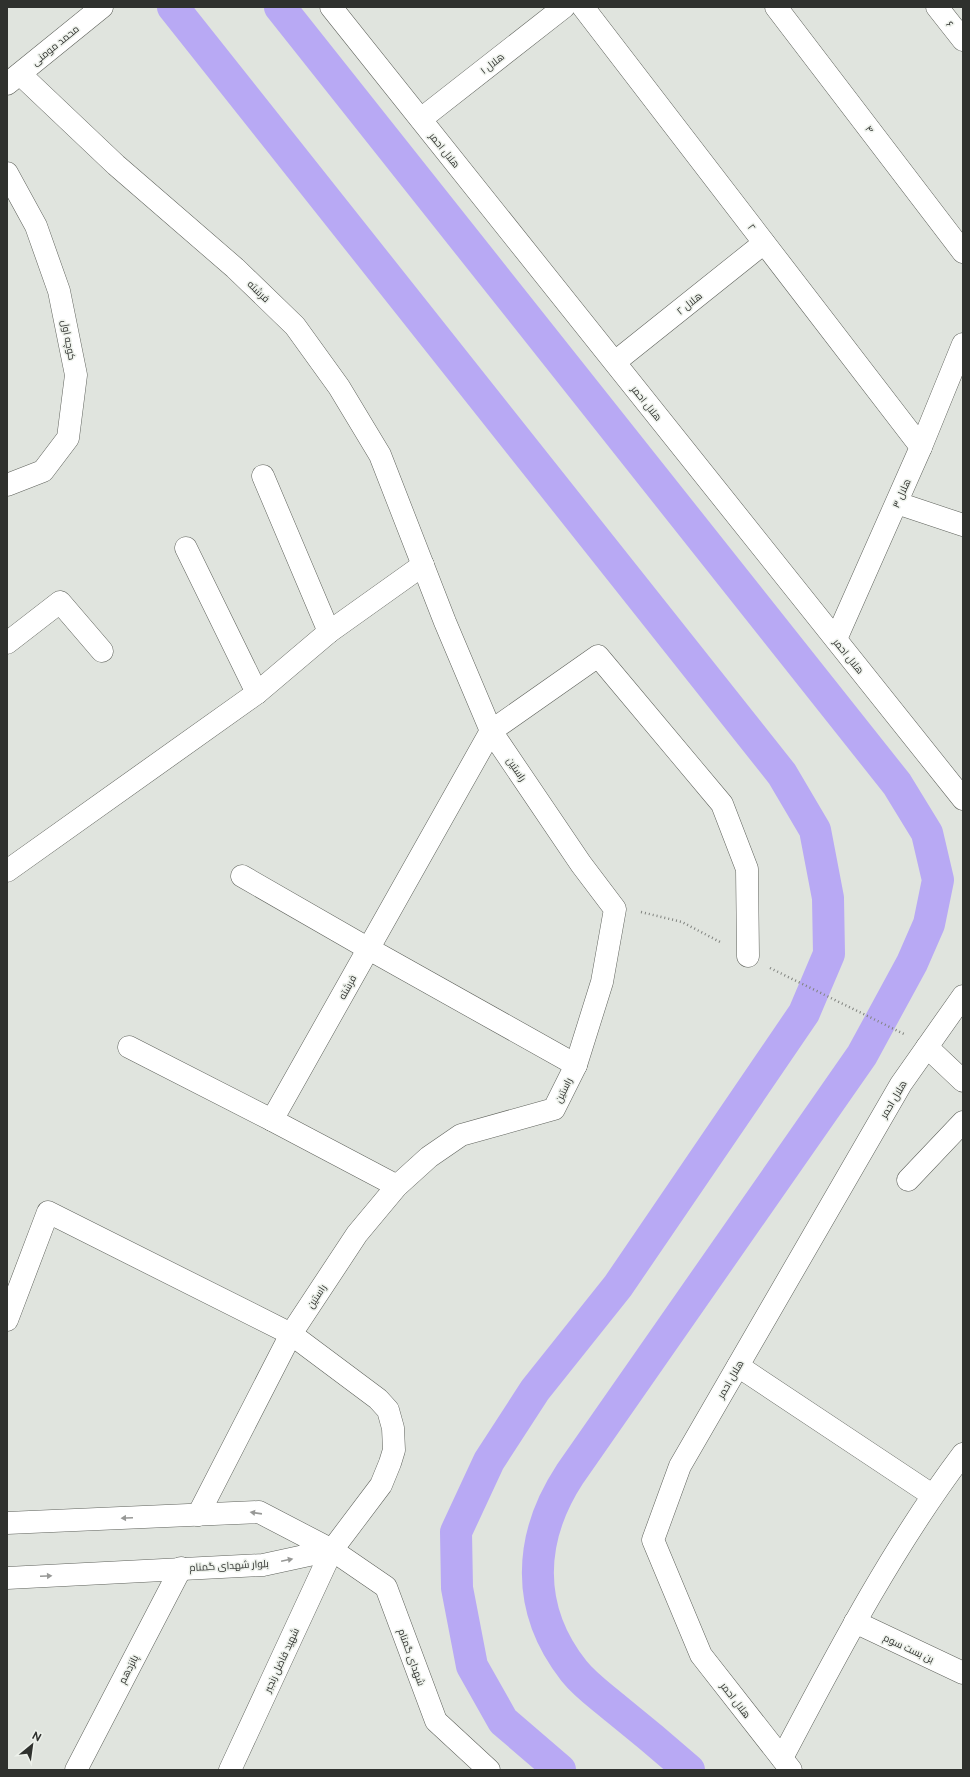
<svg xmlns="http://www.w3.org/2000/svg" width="970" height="1777" font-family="Raleway,Cairo,sans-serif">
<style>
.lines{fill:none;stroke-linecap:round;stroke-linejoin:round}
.canal{stroke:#b8a9f4;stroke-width:32}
.minor-casing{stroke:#5f625c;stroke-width:23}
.secondary-casing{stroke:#5f625c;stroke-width:23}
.path{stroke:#80837f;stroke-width:2.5;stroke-dasharray:1 3;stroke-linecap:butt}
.minor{stroke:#fff;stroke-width:22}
.secondary{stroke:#fff;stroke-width:22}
.oneway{fill:#979896}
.labels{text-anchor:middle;stroke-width:3;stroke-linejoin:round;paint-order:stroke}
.street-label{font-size:10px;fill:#2f312e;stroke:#edf1eb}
</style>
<rect width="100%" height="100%" fill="#e0e4de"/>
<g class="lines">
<g class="canal">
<polyline points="173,7 782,774 815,830 828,898 829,954 804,1013 618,1286 535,1390 489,1461 456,1532 457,1588 472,1666 503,1721 560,1770"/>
<path d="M280,7L897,784L927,833L938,880L929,924L912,963L862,1055L570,1474C528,1538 525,1609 574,1671C586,1686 601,1696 615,1708C640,1728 665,1749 689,1770"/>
</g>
<defs>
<g id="minor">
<polyline points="583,7 921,447"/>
<polyline points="776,7 963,252"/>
<polyline points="937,7 963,40"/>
<polyline points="20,74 116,165 235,268 295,326 339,387 380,455 445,622 491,731 581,864 615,909 602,982 576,1065 554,1109 461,1135 429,1157 397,1186 357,1234 291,1334 198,1515"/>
<polyline points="7,84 102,7"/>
<polyline points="421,119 564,7"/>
<polyline points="7,173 36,226 59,291 76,375 68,438 43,471 7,485"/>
<polyline points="615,362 764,243"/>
<polyline points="263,476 329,632"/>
<polyline points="897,503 963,525"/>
<polyline points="186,548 257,693"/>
<polyline points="836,639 921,447 963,344"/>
<polyline points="7,643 60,602 102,651"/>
<polyline points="7,871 257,693 329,632 423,565"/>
<polyline points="242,876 369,949 576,1065"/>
<polyline points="129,1047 272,1120"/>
<polyline points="927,1047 963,1081"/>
<polyline points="908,1180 963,1122"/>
<polyline points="397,1186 272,1120 491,731 598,656 722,804 747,869 748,956"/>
<polyline points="7,1320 48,1212 291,1334 378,1399 388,1410 393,1428 394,1450 390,1463 381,1485 332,1550 230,1770"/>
<polyline points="738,1366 932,1495"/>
<polyline points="855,1622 963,1673"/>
<path d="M782,1758C837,1654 892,1548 963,1454"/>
<polyline points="76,1770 181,1568"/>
</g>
<g id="secondary">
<polyline points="331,7 963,799"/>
<polyline points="7,1523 259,1512 332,1550 263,1565 7,1578"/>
<polyline points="332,1550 386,1587 436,1721 489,1770"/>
<polyline points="791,1770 701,1655 653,1540 680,1466 901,1084 963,996"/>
</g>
</defs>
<use href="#minor" class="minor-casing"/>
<use href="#secondary" class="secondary-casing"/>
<g class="path">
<polyline points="641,912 682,922 722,943"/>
<polyline points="770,968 904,1034"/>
</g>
<use href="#minor" class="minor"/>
<use href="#secondary" class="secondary"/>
</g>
<defs><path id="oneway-solid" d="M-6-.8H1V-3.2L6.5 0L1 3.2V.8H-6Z"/></defs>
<g class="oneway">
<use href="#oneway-solid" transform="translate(256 1513) rotate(-172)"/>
<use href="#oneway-solid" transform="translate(127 1518) rotate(178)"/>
<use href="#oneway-solid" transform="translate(287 1560) rotate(-12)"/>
<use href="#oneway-solid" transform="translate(46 1576) rotate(-3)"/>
</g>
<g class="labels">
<g class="street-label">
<text transform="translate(950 24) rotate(52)" y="4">۶</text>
<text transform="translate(55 45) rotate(-39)" y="4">محمد مومنی</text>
<text transform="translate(492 63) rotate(-38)" y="4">هلال ۱</text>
<text transform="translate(870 129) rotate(53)" y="4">۴</text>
<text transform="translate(445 150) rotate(51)" y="4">هلال احمر</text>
<text transform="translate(752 227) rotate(53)" y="4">۲</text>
<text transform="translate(259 291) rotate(44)" y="4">فرشته</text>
<text transform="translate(689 303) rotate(-39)" y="4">هلال ۲</text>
<text transform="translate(69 340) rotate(79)" y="4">کوچه اول</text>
<text transform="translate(647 403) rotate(51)" y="4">هلال احمر</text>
<text transform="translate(901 493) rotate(-66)" y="4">هلال ۳</text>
<text transform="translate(849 656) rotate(51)" y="4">هلال احمر</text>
<text transform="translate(517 769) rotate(56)" y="4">راستین</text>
<text transform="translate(347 987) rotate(-61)" y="4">فرشته</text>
<text transform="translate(563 1090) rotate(-64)" y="4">راستین</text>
<text transform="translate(893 1099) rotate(-59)" y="4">هلال احمر</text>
<text transform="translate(316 1296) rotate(-57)" y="4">راستین</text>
<text transform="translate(730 1379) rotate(-60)" y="4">هلال احمر</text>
<text transform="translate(229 1565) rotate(-3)" y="4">بلوار شهدای گمنام</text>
<text transform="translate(909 1648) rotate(25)" y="4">بن بست سوم</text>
<text transform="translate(412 1657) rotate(70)" y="4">شهدای گمنام</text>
<text transform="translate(281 1660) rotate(-65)" y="4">شهید فاضل رنجبر</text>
<text transform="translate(128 1669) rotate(-63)" y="4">پانزدهم</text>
<text transform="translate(736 1700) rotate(52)" y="4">هلال احمر</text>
</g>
</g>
<rect width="970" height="1777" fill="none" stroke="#2f312e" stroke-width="16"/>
<g transform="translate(32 1745) rotate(29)" stroke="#edf1eb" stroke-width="3" paint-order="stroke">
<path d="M0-3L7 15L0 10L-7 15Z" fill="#2f312e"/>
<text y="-6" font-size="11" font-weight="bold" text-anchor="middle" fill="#2f312e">N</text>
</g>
</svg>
